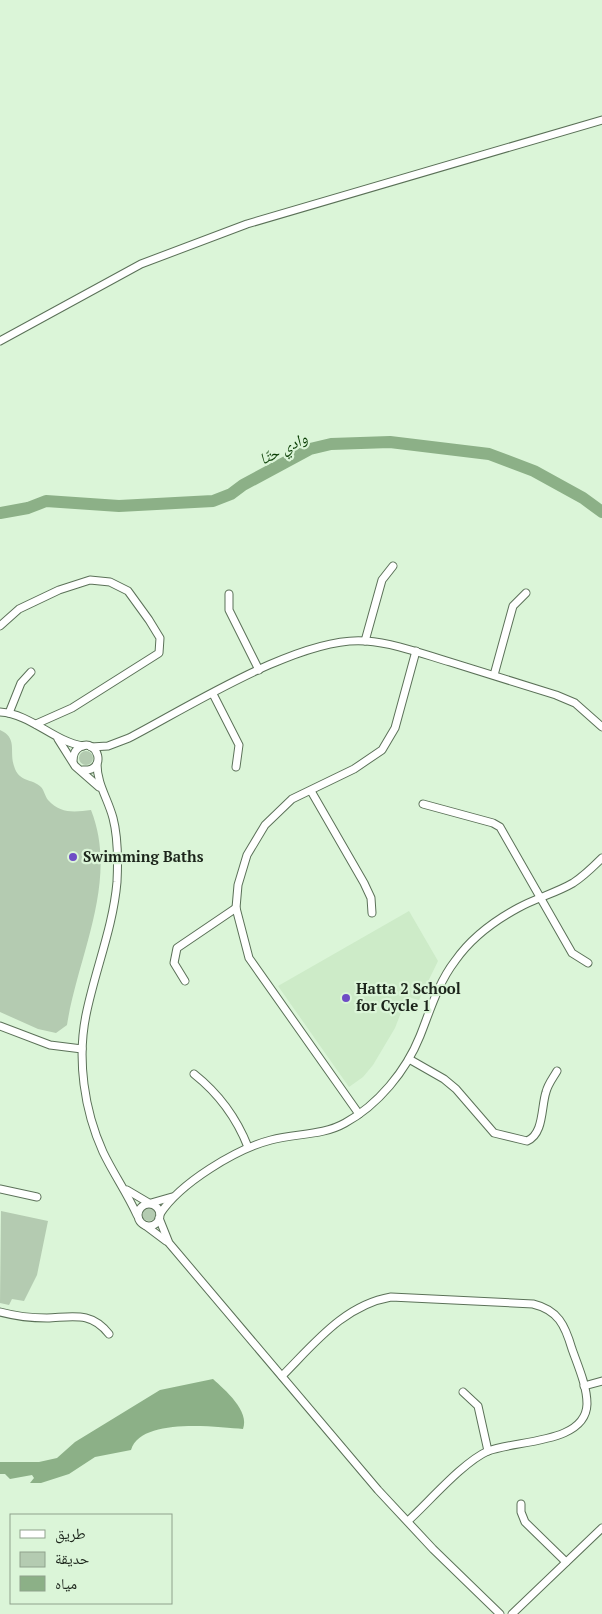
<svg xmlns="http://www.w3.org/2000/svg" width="602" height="1614" font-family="'PT Serif','Noto Naskh Arabic',serif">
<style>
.built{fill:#cdebc8}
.green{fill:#b4cbb1}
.water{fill:#8cb087}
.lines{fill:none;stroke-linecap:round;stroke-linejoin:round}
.river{stroke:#8cb087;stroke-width:12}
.street-casing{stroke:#5b7158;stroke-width:9}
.street{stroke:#fff;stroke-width:7}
.poi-dot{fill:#6e4cc5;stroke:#dbf5d8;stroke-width:2}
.labels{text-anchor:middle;stroke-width:4.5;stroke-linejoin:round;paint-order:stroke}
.poi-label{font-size:15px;font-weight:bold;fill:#1c251b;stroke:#dbf5d8;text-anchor:start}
.water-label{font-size:16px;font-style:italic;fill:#0a3e05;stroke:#dbf5d8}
</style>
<rect width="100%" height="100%" fill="#dbf5d8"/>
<polygon class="built" points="409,911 438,961 419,1000 407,997 395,1028 373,1065 363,1077 349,1087 278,986"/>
<g class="green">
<path d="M0,730C18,738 9,751 14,766C19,783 32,778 41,787C44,790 45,796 48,800C60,814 75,812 91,810C119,881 78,955 67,1025L56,1033L38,1029L0,1012Z"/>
<circle cx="86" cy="758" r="7"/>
<circle cx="149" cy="1214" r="7"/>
<polygon points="1,1211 48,1221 37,1275 24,1301 12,1299 9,1305 0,1303"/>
</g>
<path class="water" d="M213,1379C225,1390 250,1411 243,1429C216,1427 141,1417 131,1450L95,1457L69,1474L41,1483H30L34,1478L32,1475L10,1479L5,1474H0V1462H39L57,1458L75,1442L160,1390Z"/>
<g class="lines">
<polyline class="river" points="0,513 28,508 46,501 119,506 213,501 231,494 243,485 310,449 331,444 390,442 489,454 534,471 583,498 602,512"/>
<defs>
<g id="street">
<polyline points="0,341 141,264 247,224 602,120"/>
<polyline points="229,594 229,610 259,670"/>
<polyline points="0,626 19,609 59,590 90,580 110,582 128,591 149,620 160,638 159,653 72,708 36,724"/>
<polyline points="365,641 382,580 393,566"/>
<polyline points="494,675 513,606 526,593"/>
<polyline points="213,694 239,745 236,767"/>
<path d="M0,712C31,714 53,741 83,746"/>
<polyline points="9,713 21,683 31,672"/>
<polyline points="58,739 75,766 99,787"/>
<path d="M91,747L108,746L129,738C187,708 301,635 366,641C394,643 423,654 450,662C486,673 521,684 556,695L575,703L602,727"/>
<path d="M73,761C73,755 74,750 80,747C98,737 108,772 83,770"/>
<path d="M97,764C97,784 108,799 113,818C118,837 118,862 117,882C113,928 95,970 86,1015C77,1059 84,1110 103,1152C113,1173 127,1193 137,1215"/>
<polyline points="311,791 364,883 371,898 372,913"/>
<polyline points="423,804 493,823 500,827 572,953 588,963"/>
<polyline points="185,981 174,963 177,948 236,908"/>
<polyline points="0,1026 50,1045 82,1049"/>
<path d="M409,1059L444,1079L456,1089L494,1133L527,1141C544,1134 541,1107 546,1092C548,1084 553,1078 557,1071"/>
<path d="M194,1074C218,1093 237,1119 248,1147"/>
<polyline points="359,1114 249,958 236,908 238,885 247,855 265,825 292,799 354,769 382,750 395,728 416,651"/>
<polyline points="0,1189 37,1197"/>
<polyline points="127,1190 149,1203"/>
<polyline points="151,1203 172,1197"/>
<circle cx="149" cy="1215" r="11"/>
<path d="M160,1214C180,1183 236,1149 271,1140C296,1133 322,1136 345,1123C378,1105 406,1071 420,1036C430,1011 438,983 455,961C471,938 494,921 518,908C536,898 556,893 573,883C584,876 593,867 602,858"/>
<polyline points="159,1218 169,1243 378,1490 433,1549 500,1614"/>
<polyline points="146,1226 166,1241"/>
<path d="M0,1312C15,1316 32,1318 47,1318C73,1317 91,1311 109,1334"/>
<path d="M282,1376C314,1344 344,1305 391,1297L533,1304C558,1310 565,1325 572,1349C578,1366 587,1386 587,1404C586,1444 516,1440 488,1451C463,1462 429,1502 408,1521"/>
<polyline points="584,1386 602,1381"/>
<polyline points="463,1392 478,1406 488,1451"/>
<polyline points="521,1504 521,1512 525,1522 566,1562"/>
<polyline points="512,1614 602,1528"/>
</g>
</defs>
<use href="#street" class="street-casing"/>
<use href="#street" class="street"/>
</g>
<g class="poi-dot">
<circle cx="73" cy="857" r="5"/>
<circle cx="346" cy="998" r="5"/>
</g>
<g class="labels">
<g class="poi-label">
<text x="83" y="862">Swimming Baths</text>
<text x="356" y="994">Hatta 2 School<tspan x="356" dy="17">for Cycle 1</tspan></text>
</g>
<g class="water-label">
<text transform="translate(283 448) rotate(-27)" y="6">وادي حتّا</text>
</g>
</g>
<rect x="10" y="1514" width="162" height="90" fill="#dbf5d8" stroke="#8fa28c"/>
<rect x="20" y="1530" width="25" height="8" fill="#ffffff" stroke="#8fa28c"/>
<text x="55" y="1539" font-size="15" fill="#1c251b">طريق</text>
<rect x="20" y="1552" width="25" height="15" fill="#b4cbb1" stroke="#8fa28c"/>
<text x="55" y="1564" font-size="15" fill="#1c251b">حديقة</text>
<rect x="20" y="1576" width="25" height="15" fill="#8cb087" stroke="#8fa28c"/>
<text x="55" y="1589" font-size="15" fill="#1c251b">مياه</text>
</svg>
